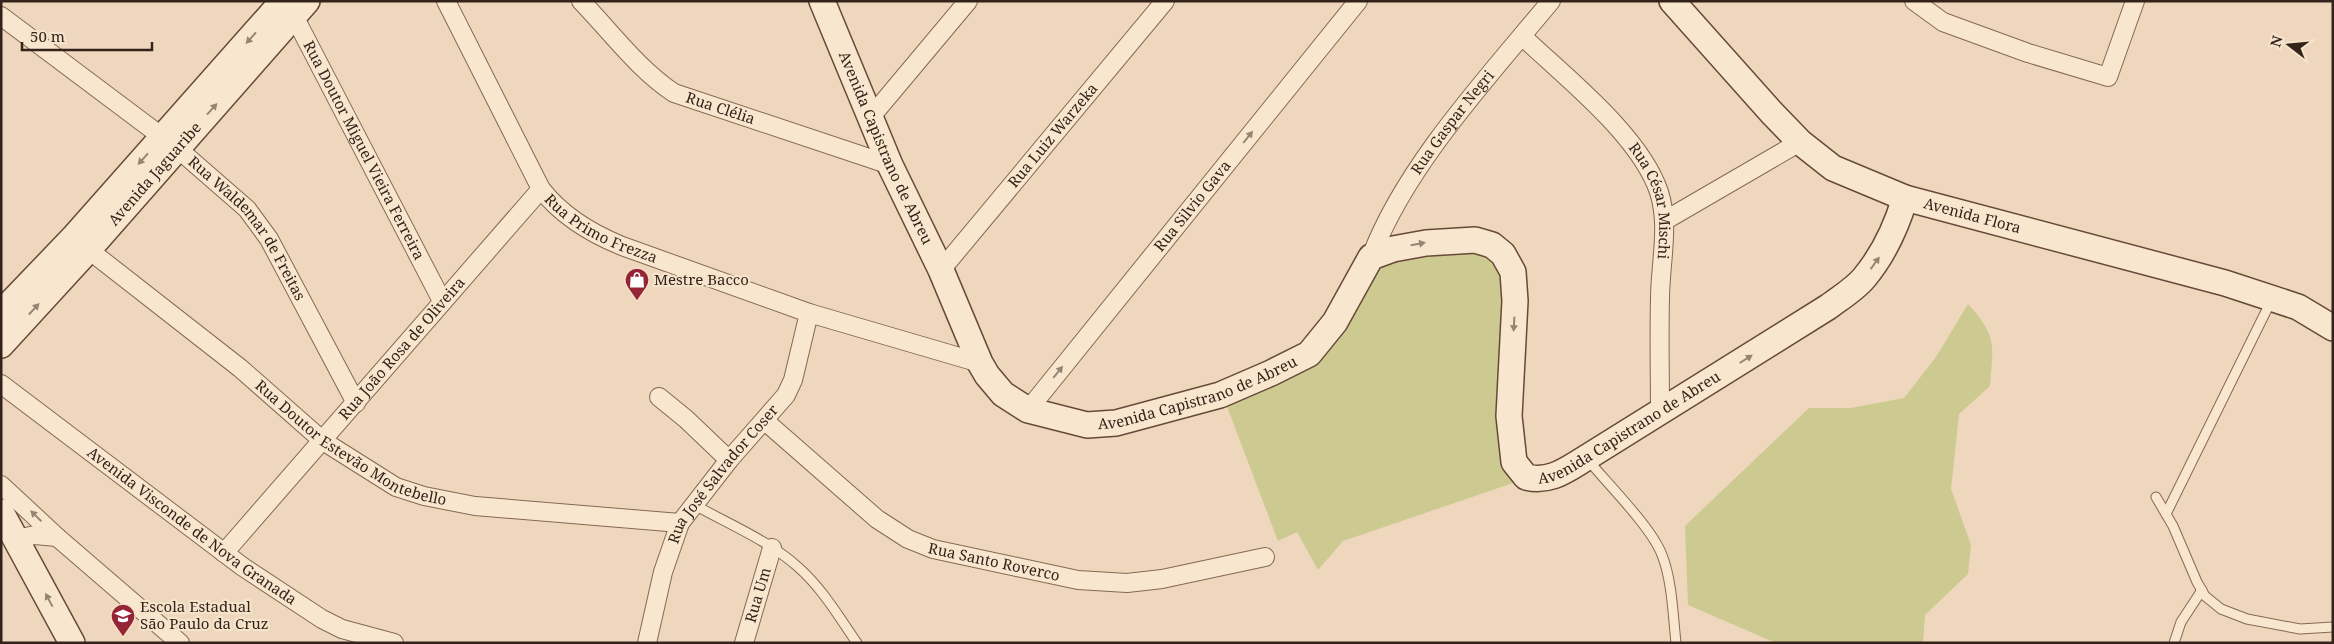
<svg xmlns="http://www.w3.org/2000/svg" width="2334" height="644" font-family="'Noto Serif',serif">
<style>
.green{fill:#ccca90}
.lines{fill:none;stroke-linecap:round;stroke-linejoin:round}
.lane-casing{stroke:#856855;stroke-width:11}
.street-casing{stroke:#856855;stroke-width:20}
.secondary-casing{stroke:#674939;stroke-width:28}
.lane{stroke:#f9e6ce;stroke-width:9}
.street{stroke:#f9e6ce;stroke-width:18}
.secondary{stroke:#f9e6ce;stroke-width:25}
.oneway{fill:#968474}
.labels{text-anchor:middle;stroke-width:4.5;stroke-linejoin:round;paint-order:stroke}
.street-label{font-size:15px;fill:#34231a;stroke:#f6e3cb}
.poi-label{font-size:15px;fill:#34231a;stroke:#f6e3cb;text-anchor:start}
</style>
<rect width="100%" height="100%" fill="#eed7bc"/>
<g class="green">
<polygon points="1464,244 1500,259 1516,482 1343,541 1318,570 1297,532 1278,541 1226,404 1306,364 1369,269"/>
<path d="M1968,304C1998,337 1993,345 1990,386L1959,414L1951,489L1971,545L1968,574L1925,615L1923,643H1776L1688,605L1685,526L1809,408H1851L1904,398L1936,357Z"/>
</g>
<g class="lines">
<defs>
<g id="lane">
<path d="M1588,460C1607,483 1652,528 1662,555C1672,580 1673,615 1676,643"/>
<polyline points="2156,497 2173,526 2197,582 2205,596 2221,609 2247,619 2300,629 2333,627"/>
<path d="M693,504C728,524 768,540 798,567C822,588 839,617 857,643"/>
<polyline points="2166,514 2272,299"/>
<polyline points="2174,643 2181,622 2202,590"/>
</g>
<g id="street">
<path id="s1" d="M446,1L541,189C562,216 590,233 622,246L809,313L980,363"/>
<path id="s2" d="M581,1C611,32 638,69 674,93L890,165"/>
<polyline points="1914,1 1943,22 2028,53 2108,77 2135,1"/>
<path id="s3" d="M287,8L294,16L442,301"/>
<path id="s4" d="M1,16L177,148L247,209L269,239L356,403"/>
<path id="s5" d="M1522,36C1565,77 1640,135 1659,192C1670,226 1660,264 1660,299C1659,337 1660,375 1660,413"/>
<polyline points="870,118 968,1"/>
<polyline points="1664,221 1800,142"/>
<path id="s6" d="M80,243L240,368L323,441L396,487L424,496L475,506L680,523"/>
<path id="s7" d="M1371,257C1405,166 1489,76 1551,1"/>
<path id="s8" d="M941,270L1165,1"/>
<path id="s9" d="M1,384L243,567L322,619L342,629L394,643"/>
<polyline points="659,397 686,419 729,460"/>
<path id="s10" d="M1028,410L1358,1"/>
<path id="s11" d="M765,421L877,519L908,539L933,549L1078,580L1127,583L1162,579L1265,557"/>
<polyline points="1,485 57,537 180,643"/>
<polyline points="16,539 35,535 57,537"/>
<path id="s12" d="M224,553L541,189"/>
<path id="s13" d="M647,643L663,572L680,523L729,460L786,395L793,380L809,313"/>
<path id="s14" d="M744,643L772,548"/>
</g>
<g id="secondary">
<path id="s15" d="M822,1L890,165L941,270L980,363L987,375L1003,394L1028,410L1087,425L1116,423L1220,395L1271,373L1309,354L1335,322L1371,257L1393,249L1426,243L1475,240L1492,245L1503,254L1513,272L1515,301L1509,416L1514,462L1526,477C1550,483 1566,470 1586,458L1828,307C1840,298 1855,289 1864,278C1884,254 1896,228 1905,198"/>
<path id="s16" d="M1672,1L1771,112L1800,142L1833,168L1905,198L2225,283L2298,307L2333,328"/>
<polyline points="1,313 73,238 283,1"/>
<path id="s17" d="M1,345L89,249L307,1"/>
<polyline points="1,512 72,643"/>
</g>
</defs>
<use href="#lane" class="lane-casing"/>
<use href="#street" class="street-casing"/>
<use href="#secondary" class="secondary-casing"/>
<use href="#lane" class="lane"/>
<use href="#street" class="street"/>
<use href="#secondary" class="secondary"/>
</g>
<defs><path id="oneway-solid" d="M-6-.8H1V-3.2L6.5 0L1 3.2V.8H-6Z" transform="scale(1.25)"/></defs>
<g class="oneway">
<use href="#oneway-solid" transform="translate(251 38) rotate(132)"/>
<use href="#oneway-solid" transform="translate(212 109) rotate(-48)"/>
<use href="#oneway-solid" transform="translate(1248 137) rotate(-51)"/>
<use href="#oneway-solid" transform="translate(143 159) rotate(132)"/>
<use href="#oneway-solid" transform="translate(1418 244) rotate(-10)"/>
<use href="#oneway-solid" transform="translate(1875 263) rotate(-54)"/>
<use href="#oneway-solid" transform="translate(34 309) rotate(-47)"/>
<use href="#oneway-solid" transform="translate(1514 324) rotate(93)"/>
<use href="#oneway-solid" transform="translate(1746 359) rotate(-32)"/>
<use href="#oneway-solid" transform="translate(1058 372) rotate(-51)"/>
<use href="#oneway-solid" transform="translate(36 516) rotate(-136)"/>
<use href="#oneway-solid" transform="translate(49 600) rotate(-118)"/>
</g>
<defs>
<symbol id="shop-pin" viewBox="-11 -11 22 30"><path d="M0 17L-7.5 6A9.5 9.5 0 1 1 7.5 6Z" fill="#952436" stroke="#f6e3cb"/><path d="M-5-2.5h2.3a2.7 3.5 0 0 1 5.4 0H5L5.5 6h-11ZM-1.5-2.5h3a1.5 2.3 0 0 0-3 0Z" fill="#fff"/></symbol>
<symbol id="school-pin" viewBox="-11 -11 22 30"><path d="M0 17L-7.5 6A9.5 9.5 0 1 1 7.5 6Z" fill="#952436" stroke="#f6e3cb"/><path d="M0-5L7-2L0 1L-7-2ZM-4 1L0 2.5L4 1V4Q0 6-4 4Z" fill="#fff"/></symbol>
</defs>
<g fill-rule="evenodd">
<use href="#shop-pin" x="623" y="266" width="28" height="38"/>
<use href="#school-pin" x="109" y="602" width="28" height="38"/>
</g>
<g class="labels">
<g class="street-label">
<text dy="5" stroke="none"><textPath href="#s2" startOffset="180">Rua Clélia</textPath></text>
<text dy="5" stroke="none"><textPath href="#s7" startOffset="158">Rua Gaspar Negri</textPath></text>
<text dy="5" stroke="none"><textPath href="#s8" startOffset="175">Rua Luiz Warzeka</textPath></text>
<text dy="5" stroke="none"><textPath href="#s15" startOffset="160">Avenida Capistrano de Abreu</textPath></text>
<text dy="5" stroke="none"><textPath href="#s3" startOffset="162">Rua Doutor Miguel Vieira Ferreira</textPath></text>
<text dy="5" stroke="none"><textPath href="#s17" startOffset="230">Avenida Jaguaribe</textPath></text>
<text dy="5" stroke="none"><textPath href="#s5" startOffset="216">Rua César Mischi</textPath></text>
<text dy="5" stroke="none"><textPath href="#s10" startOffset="262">Rua Silvio Gava</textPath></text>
<text dy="5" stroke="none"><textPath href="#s16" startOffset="380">Avenida Flora</textPath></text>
<text dy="5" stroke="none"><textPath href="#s1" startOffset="284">Rua Primo Frezza</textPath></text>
<text dy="5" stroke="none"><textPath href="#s4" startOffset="328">Rua Waldemar de Freitas</textPath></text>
<text dy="5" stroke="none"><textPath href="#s12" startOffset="271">Rua João Rosa de Oliveira</textPath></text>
<text dy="5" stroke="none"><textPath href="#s15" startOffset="640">Avenida Capistrano de Abreu</textPath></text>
<text dy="5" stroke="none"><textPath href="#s15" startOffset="1360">Avenida Capistrano de Abreu</textPath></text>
<text dy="5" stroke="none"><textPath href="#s6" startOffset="339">Rua Doutor Estevão Montebello</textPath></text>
<text dy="5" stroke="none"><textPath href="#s13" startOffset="189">Rua José Salvador Coser</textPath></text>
<text dy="5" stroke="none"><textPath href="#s9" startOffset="238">Avenida Visconde de Nova Granada</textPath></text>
<text dy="5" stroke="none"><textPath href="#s11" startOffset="275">Rua Santo Roverco</textPath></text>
<text dy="5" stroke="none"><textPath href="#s14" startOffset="50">Rua Um</textPath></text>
</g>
<g class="poi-label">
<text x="654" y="285">Mestre Bacco</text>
<text x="140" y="612">Escola Estadual<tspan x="140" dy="17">São Paulo da Cruz</tspan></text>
</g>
</g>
<rect width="2334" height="644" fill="none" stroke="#34231a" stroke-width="5"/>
<g transform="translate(2289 45) rotate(286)" stroke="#f6e3cb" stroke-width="4" paint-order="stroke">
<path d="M0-4L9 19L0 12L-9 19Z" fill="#34231a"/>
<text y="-8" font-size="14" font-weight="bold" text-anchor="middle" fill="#34231a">N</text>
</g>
<path d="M22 42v8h130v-8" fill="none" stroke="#34231a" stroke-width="2.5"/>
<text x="30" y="42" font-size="15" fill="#34231a" stroke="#f6e3cb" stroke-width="4" paint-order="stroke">50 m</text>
</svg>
